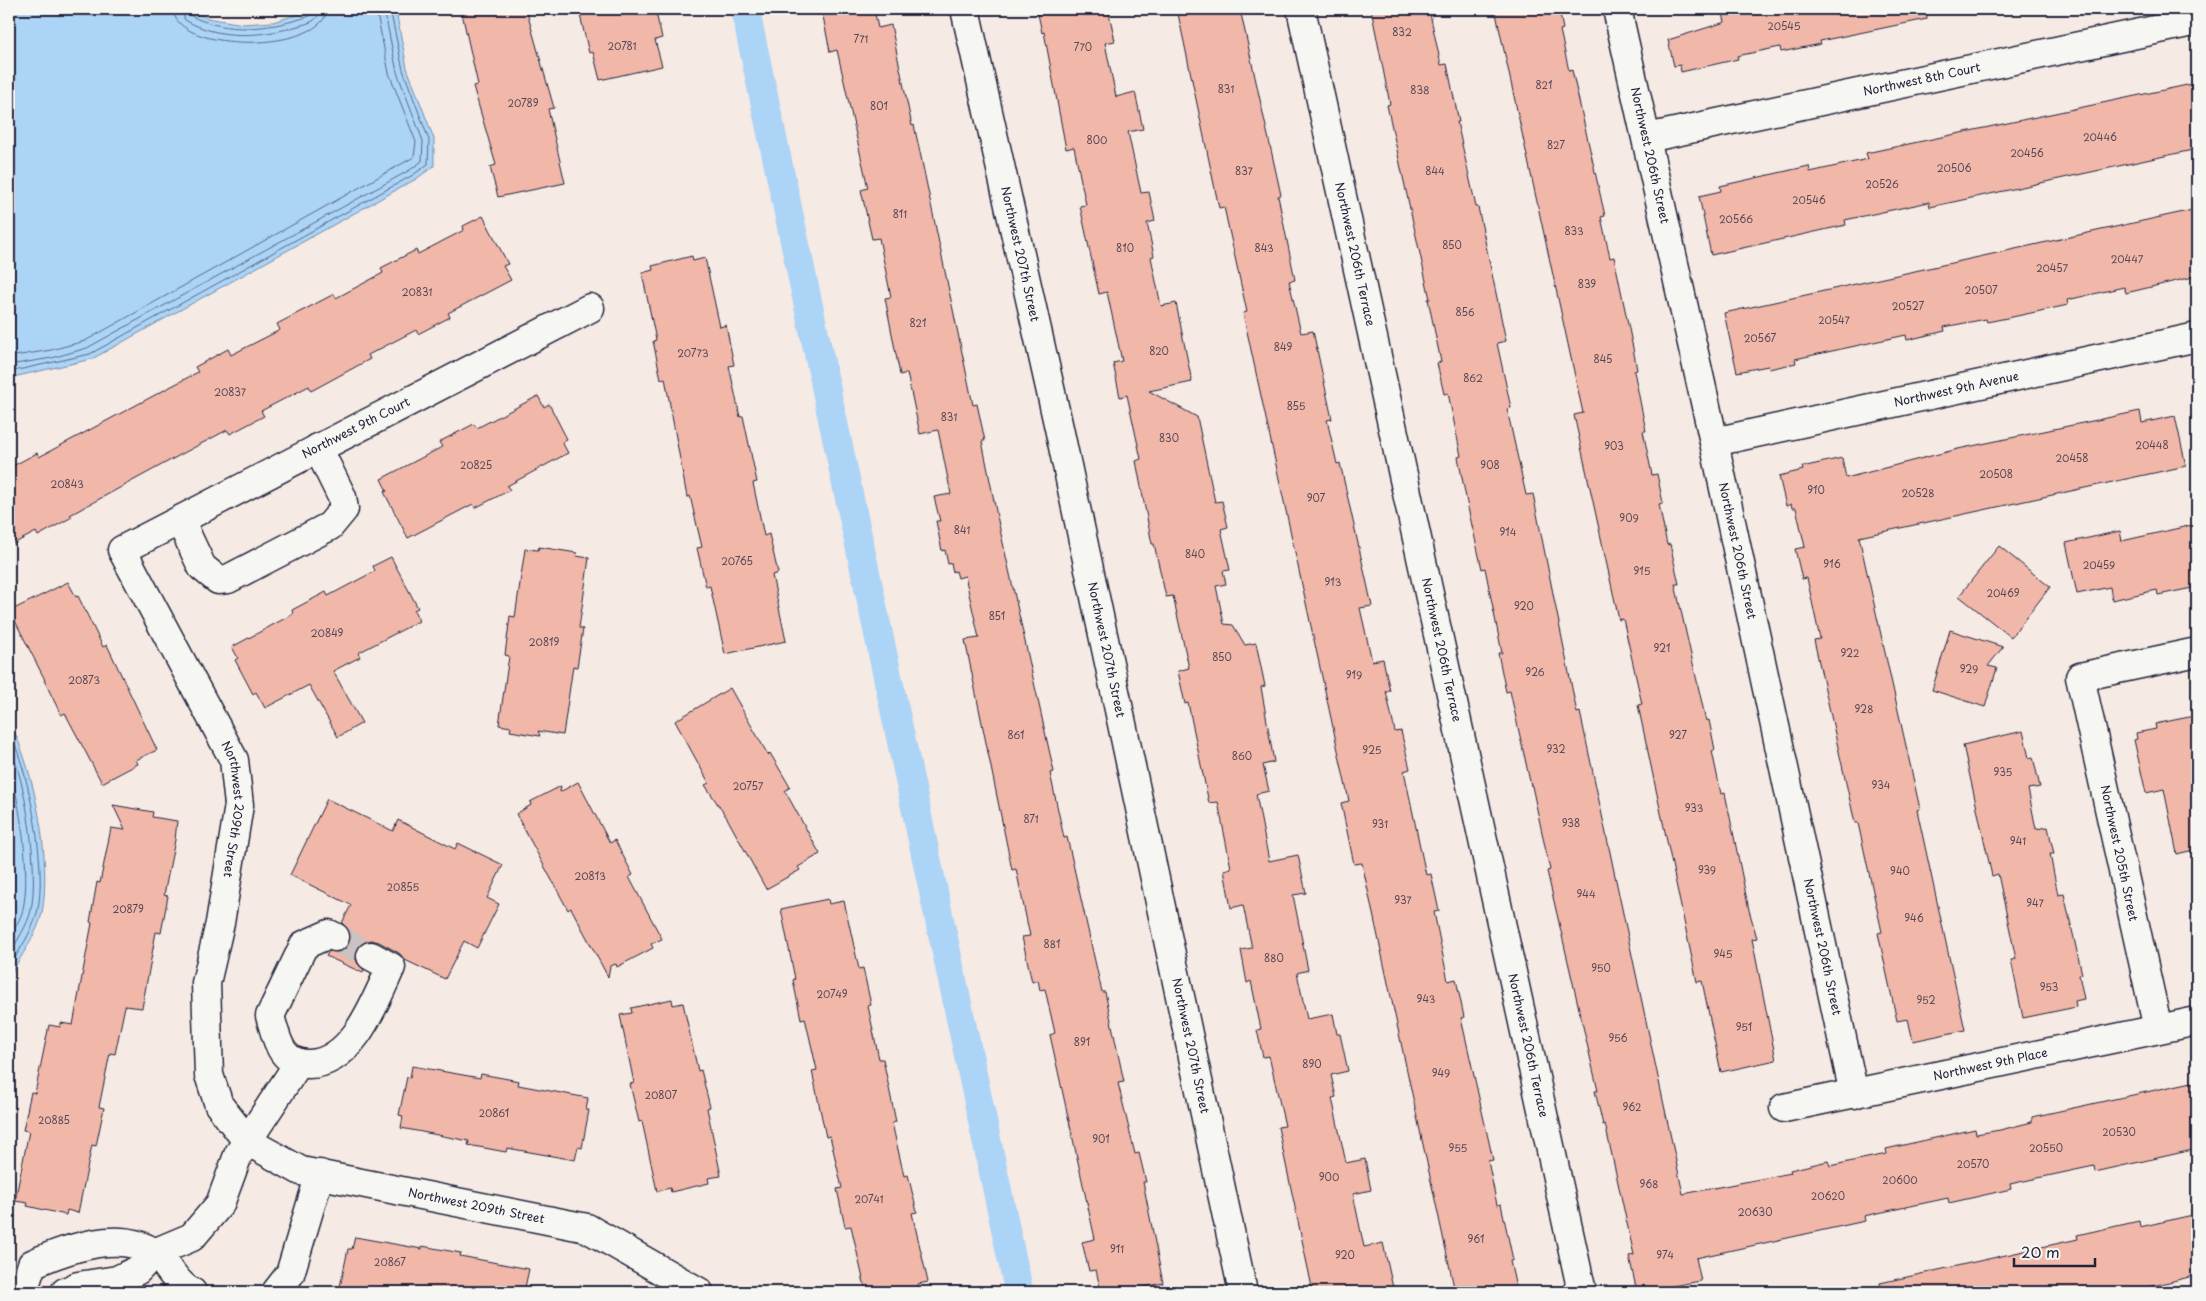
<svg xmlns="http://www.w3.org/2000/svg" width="2206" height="1301" font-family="'Playpen Sans',sans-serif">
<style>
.water{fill:#acd4f6;stroke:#758dab}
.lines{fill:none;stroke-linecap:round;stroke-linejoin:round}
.shore{stroke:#596986;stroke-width:1}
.canal{stroke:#acd4f6;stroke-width:29}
.building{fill:#f1b8aa;stroke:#22223b}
.minor-tunnel{stroke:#cbc2c2;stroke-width:28;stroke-dasharray:28 14;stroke-linecap:butt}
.minor-casing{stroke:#22223b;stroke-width:31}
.minor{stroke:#f6f6f2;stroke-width:28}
.labels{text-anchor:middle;stroke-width:4;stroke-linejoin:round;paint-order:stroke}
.number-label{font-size:10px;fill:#564857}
.street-label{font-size:12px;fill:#22223b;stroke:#f6f6f2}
</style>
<rect width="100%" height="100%" fill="#f5eae4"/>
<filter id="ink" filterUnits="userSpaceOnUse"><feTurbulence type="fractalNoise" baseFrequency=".02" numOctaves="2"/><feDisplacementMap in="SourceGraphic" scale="10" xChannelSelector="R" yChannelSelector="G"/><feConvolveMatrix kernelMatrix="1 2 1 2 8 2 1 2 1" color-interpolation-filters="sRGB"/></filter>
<g filter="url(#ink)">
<g class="water">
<polygon points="9,9 187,9 207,18 243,24 273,22 315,9 393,9 396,11 407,68 434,139 434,166 416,179 92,359 9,378"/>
<path d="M9,720C34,769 52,858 42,913C38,933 19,959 9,977Z"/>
</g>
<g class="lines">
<g class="shore">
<path d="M173,9C175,55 326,52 327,9"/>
<path d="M181,9L185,20C219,40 262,37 298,26C308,23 319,22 320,9"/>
<path d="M187,9L189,15C228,35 270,29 310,16L313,9"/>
<polyline points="9,357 51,350 85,341 414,157 416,142 389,73 376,9"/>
<polyline points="9,365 52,358 87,348 410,170 422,161 423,141 397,72 384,9"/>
<polyline points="9,372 90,354 413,175 428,164 429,140 403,70 390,9"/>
<path d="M9,731C29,770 48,871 37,913C32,932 19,951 9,967"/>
<path d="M9,745C26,781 39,870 31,910C28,925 16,942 9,955"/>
<path d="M9,767C20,801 31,873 23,909C21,919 13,930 9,940"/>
</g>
<polyline class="canal" points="745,9 1019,1292"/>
</g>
<g class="building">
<polygon points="461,9 526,9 554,108 548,109 565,183 498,197 490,167 496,165 473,86 478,85"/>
<polygon points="585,9 655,9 662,38 655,40 662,66 600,80 593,52 589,53 580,15 586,14"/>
<polygon points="833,9 874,9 878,28 891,25 912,126 914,125 921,157 973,405 977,404 985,441 982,441 997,516 1054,772 1050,773 1064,838 1067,837 1102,992 1105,992 1124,1082 1118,1083 1135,1154 1139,1153 1146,1182 1143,1182 1163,1283 1121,1292 1101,1292 1096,1270 1089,1271 1082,1242 1095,1239 1050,1035 1055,1033 1045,989 1040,990 1038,980 1032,982 1022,937 1030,936 1016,869 1012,870 965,640 979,638 965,576 958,578 956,571 953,572 951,563 948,564 945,550 942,551 936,521 940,521 934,497 951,494 938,430 920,434 907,373 900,375 885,298 891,297 879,238 872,239 861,190 868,188 837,50 830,52 822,11"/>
<polygon points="1037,9 1108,9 1115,41 1105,43 1116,97 1135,92 1143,129 1128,132 1141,193 1149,192 1155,221 1147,223 1154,256 1151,257 1161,306 1176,303 1192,382 1149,391 1197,417 1215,502 1222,501 1228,527 1221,529 1230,570 1223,571 1226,584 1216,586 1224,624 1233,625 1245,645 1256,643 1265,686 1261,687 1274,762 1263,765 1269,791 1256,794 1269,861 1298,855 1306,893 1293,895 1308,970 1297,973 1307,1019 1333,1014 1337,1034 1340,1034 1348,1071 1331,1075 1336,1097 1332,1098 1346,1163 1365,1159 1371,1190 1353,1194 1364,1247 1383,1243 1394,1292 1313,1292 1278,1127 1285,1126 1269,1056 1263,1057 1257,1030 1261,1029 1251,981 1247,983 1241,950 1252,948 1243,905 1231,908 1224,870 1231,868 1218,802 1209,803 1188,703 1185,704 1178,671 1189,668 1173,596 1166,597 1154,544 1152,544 1136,461 1141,459 1127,395 1120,397 1113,363 1122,361 1107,292 1099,294 1080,206 1086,205 1074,147 1066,149 1044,32 1042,33"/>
<polygon points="1177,9 1240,9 1281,195 1278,196 1295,280 1289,281 1301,333 1313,331 1332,419 1327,420 1337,464 1340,463 1372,606 1360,608 1372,661 1383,659 1390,691 1386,691 1395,732 1401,731 1410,769 1404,771 1426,875 1431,874 1439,911 1434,912 1448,981 1456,979 1464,1017 1461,1018 1493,1160 1488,1161 1497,1205 1501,1204 1513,1260 1510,1261 1517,1292 1455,1292 1362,863 1354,864 1341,803 1349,801 1243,313 1247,312 1224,207 1219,208"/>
<polygon points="1371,9 1429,9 1441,65 1447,64 1459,122 1457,122 1476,207 1478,207 1506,341 1497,343 1511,408 1507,409 1526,495 1533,494 1577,713 1580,712 1683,1194 1791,1173 1790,1170 1828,1161 1830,1166 1862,1159 1887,1154 1886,1149 1975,1129 1976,1134 2000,1130 2032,1122 2032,1117 2192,1082 2194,1087 2197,1087 2197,1149 2095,1172 2094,1166 2010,1184 2011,1189 1949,1203 1948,1198 1864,1216 1865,1221 1696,1258 1701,1281 1637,1292 1629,1256 1634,1255 1605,1124 1603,1125 1595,1091 1598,1091 1547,871 1550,870 1532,786 1531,786 1510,691 1506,692 1498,653 1502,653 1485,568 1482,569 1468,508 1458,457 1461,456 1448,393 1444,394 1437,363 1441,362 1428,299 1430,299 1387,105 1390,104"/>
<polygon points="1495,9 1559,9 1563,29 1560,30 1569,71 1572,70 1605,216 1601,217 1610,258 1614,257 1633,348 1637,370 1634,371 1646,431 1643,431 1652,475 1657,474 1663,503 1659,504 1667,545 1670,544 1679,584 1675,584 1706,721 1709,720 1715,750 1712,751 1721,794 1725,793 1749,910 1757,938 1752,939 1776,1060 1721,1072 1702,981 1697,982 1638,705 1642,704 1623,619 1619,620 1574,415 1583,413"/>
<polygon points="1722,9 1926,9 1927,19 1820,41 1821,44 1781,52 1780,47 1737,56 1738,59 1681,72 1680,65 1674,66 1668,40 1725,22"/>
<polygon points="2192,84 2194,92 2197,92 2197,149 1930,207 1929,202 1845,220 1846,225 1711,255 1699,196 1721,191 1720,186 1809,166 1810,172 1868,159 1866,153"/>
<polygon points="2197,209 2197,276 2126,293 2124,287 2067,300 2068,305 2017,316 1987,322 1986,319 1944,327 1945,331 1907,340 1906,335 1795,359 1796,363 1769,369 1768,366 1737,372 1724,313"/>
<polygon points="483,216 508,264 503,266 511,280 448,313 450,317 418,334 416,330 368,355 370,359 311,391 309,386 261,411 264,416 230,434 227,430 180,455 70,515 72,517 38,536 36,532 9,546 9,468 37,453 39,457 198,372 195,367 228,349 231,355 280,330 277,324 334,294 336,298 383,273 381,268 416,250 418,254 464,230 463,226"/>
<polygon points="692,256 693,261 705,258 720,327 726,325 734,365 729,366 740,417 743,416 757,482 753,483 764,536 769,534 778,573 772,575 786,641 725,654 710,586 706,587 697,548 702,547 690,496 687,497 665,378 661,379 653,341 656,340 642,273 653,270 652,266"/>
<polygon points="538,396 544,407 549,404 567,439 562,442 568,453 507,486 510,490 475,508 473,504 408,538 384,492 387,491 381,479 442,447 439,442 474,424 477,428"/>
<polygon points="2140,411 2142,423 2175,416 2186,466 1859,537 1904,737 1920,809 1917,810 1965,1030 1913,1041 1908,1019 1897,1021 1878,933 1882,932 1858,823 1855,823 1814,640 1820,639 1807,578 1802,579 1795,549 1805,547 1796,508 1792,508 1791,504 1786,506 1779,476 1803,470 1802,467 1842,458 1846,478 1958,449"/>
<polygon points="2197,524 2197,587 2158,595 2157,590 2112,600 2110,587 2077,594 2066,543 2120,531 2122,541"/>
<polygon points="1999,546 2050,587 2011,637 1959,596"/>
<polygon points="539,547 577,553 576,556 589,558 579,628 583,629 577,667 573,666 563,735 538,731 540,736 510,731 511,727 499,725 509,656 505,655 510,616 515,617 525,549 538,550"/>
<polygon points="391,557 418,608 414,610 419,621 358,653 360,657 333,671 362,723 338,737 309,685 265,708 256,692 253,694 235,660 238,658 232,647 293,614 292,610 326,592 328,596 375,571 373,566"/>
<polygon points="68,582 76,597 78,596 103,647 107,645 157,750 136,760 138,764 102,783 65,713 61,715 44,680 45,680 10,611"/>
<polygon points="1950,630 2003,647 1988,666 1997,668 1985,707 1932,690"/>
<polygon points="730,688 768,755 770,753 790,787 785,791 820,854 798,867 800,870 766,889 727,818 705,785 709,783 675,721"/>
<polygon points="2194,716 2197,732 2197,849 2177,854 2164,789 2146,793 2134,740 2137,739 2136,733 2156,729 2155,724"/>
<polygon points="2023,731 2029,758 2033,757 2040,787 2028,789 2036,829 2048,827 2054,854 2050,854 2058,895 2064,894 2082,974 2079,975 2084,999 2075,1001 2076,1007 2023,1018 2011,960 2016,959 1998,874 1992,876 1963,745"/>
<polygon points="578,782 610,843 615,840 633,875 629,877 662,939 651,944 653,948 617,967 616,964 610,966 608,977 571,908 568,910 516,814 531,805 530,802 561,786 560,792"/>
<polygon points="327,799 393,831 398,820 455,849 458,843 503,865 487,898 499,904 477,948 464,941 445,979 405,960 399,953 379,942 371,940 363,943 357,949 355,957 358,964 364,970 363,973 326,956 329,951 336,952 343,950 349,944 351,937 348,929 342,923 351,905 290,875"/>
<polygon points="113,805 153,812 152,817 177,821 175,840 164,895 168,896 161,933 156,932 142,1008 125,1006 115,1054 110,1053 99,1107 104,1108 96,1146 92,1145 78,1213 67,1210 66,1215 27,1206 28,1203 15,1201 29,1131 23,1130 31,1092 35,1093 49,1025 60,1027 61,1023 73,1025 92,923 90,922 97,882 100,883 111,828 125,830"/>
<polygon points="828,899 829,904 844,901 859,969 863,968 871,1005 868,1006 879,1059 883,1059 896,1122 892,1123 904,1176 908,1175 917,1212 912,1213 928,1282 918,1284 918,1287 894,1292 866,1292 851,1226 845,1227 837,1189 842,1188 830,1136 826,1137 812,1071 817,1070 805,1018 801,1019 793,980 795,979 781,909"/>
<polygon points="672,999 673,1005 683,1003 698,1071 701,1070 710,1107 707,1108 721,1176 708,1178 709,1183 671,1192 670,1188 657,1191 642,1121 639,1122 630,1084 634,1083 620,1015 632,1013 631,1008"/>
<polygon points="412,1066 480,1078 481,1074 519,1081 518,1085 588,1098 586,1110 589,1110 582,1148 578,1147 575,1160 507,1148 506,1152 468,1145 469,1141 401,1128 403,1116 399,1115 407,1077 410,1078"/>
<polygon points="2197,1214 2197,1275 2153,1286 2124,1292 1881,1292 1880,1283 2078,1239 2077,1235 2139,1221 2140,1227"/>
<polygon points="355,1237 422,1249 422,1246 461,1253 460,1256 529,1269 524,1292 344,1292 345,1288 340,1287 348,1249 352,1249"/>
</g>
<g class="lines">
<polyline class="minor-tunnel" points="335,937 371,956"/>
<defs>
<g id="minor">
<path id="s1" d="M965,9L1059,428L1243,1292"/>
<path id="s2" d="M1301,9L1582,1292"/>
<path id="s3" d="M1617,9L1714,442L1854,1094"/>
<path id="s4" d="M1647,138L2197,21"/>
<path id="s5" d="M590,308L122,550L234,760L239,805L220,923L206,983L209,1075L219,1105L247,1141L301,1171L587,1228L699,1292"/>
<path id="s6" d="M1714,442L2197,337"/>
<polyline points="180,520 202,567 218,580 228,579 330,526 344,509 342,497 318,448"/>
<path d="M335,937L329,934L304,945L270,1016C277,1039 280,1064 309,1064C353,1063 375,1002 391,967L371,956"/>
<polyline points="2158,1029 2080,677 2197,652"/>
<path id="s7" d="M1784,1108L2197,1021"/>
<path d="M23,1292L32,1264C66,1249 121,1229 154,1253C168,1263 176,1286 192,1292"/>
<polyline points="65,1292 78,1286 117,1280 138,1270 154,1253 192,1237 220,1204 238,1155 298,1064"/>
<polyline points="276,1292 290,1274 320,1174"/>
</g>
</defs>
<use href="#minor" class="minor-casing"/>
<use href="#minor" class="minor"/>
</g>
</g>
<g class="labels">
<g class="number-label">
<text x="1784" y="30">20545</text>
<text x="1402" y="36">832</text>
<text x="861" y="43">771</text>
<text x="622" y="50">20781</text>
<text x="1083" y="51">770</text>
<text x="1544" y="89">821</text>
<text x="1226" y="93">831</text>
<text x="1420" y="94">838</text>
<text x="523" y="107">20789</text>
<text x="879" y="110">801</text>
<text x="2100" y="141">20446</text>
<text x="1097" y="144">800</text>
<text x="1556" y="149">827</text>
<text x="2027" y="157">20456</text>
<text x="1954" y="172">20506</text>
<text x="1244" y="175">837</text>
<text x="1435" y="175">844</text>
<text x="1882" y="188">20526</text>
<text x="1809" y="204">20546</text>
<text x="900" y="218">811</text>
<text x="1736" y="223">20566</text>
<text x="1574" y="235">833</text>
<text x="1452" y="249">850</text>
<text x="1125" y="252">810</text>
<text x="1264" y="252">843</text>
<text x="2127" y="263">20447</text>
<text x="2052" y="272">20457</text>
<text x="1587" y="288">839</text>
<text x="1981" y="294">20507</text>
<text x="417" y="296">20831</text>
<text x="1908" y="310">20527</text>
<text x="1465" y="316">856</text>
<text x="1834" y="324">20547</text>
<text x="918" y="327">821</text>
<text x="1760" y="342">20567</text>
<text x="1283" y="351">849</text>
<text x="1159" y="355">820</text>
<text x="693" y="357">20773</text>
<text x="1603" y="363">845</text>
<text x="1473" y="382">862</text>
<text x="230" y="396">20837</text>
<text x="1296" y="410">855</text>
<text x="949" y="421">831</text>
<text x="1169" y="442">830</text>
<text x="2152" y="449">20448</text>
<text x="1614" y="450">903</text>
<text x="2072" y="462">20458</text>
<text x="476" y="469">20825</text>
<text x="1490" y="469">908</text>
<text x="1996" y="478">20508</text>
<text x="67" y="488">20843</text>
<text x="1816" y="494">910</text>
<text x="1918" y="497">20528</text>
<text x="1316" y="502">907</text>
<text x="1629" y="522">909</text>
<text x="962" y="534">841</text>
<text x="1508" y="536">914</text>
<text x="1195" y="558">840</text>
<text x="737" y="565">20765</text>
<text x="1832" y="568">916</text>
<text x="2099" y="569">20459</text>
<text x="1642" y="575">915</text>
<text x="1333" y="586">913</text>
<text x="2003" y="597">20469</text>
<text x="1524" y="610">920</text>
<text x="997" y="620">851</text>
<text x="327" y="637">20849</text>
<text x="544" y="646">20819</text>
<text x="1662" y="652">921</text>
<text x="1850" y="657">922</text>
<text x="1222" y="661">850</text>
<text x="1969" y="673">929</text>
<text x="1535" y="676">926</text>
<text x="1354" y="679">919</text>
<text x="84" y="684">20873</text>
<text x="1864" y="713">928</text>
<text x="1016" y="739">861</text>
<text x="1678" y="739">927</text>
<text x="1556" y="753">932</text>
<text x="1372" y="754">925</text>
<text x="1242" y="760">860</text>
<text x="2003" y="776">935</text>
<text x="1881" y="789">934</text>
<text x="748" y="790">20757</text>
<text x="1694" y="812">933</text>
<text x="1031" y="823">871</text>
<text x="1571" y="827">938</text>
<text x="1380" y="828">931</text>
<text x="2018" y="845">941</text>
<text x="1707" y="874">939</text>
<text x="1900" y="875">940</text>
<text x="590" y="880">20813</text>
<text x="403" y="891">20855</text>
<text x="1586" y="898">944</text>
<text x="1403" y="904">937</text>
<text x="2035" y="907">947</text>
<text x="128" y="913">20879</text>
<text x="1914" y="922">946</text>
<text x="1052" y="948">881</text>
<text x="1723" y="958">945</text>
<text x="1274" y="962">880</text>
<text x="1601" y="972">950</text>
<text x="2049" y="991">953</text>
<text x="832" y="998">20749</text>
<text x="1426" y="1003">943</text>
<text x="1926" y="1004">952</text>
<text x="1744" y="1031">951</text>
<text x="1618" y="1042">956</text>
<text x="1082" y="1046">891</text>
<text x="1312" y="1068">890</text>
<text x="1441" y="1077">949</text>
<text x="661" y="1099">20807</text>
<text x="1632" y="1111">962</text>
<text x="494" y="1117">20861</text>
<text x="54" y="1124">20885</text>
<text x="2119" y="1136">20530</text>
<text x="1101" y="1143">901</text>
<text x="1458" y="1152">955</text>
<text x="2046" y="1152">20550</text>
<text x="1973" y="1168">20570</text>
<text x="1329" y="1181">900</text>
<text x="1900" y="1184">20600</text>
<text x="1649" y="1188">968</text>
<text x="1828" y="1200">20620</text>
<text x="869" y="1203">20741</text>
<text x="1755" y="1216">20630</text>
<text x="1476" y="1243">961</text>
<text x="1117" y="1253">911</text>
<text x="1345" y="1259">920</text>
<text x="1665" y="1259">974</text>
<text x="390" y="1266">20867</text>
</g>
<g class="street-label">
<text dy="4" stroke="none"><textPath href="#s4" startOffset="281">Northwest 8th Court</textPath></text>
<text dy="4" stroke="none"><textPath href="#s3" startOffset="150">Northwest 206th Street</textPath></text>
<text dy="4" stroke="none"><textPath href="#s1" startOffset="251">Northwest 207th Street</textPath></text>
<text dy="4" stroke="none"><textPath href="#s2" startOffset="251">Northwest 206th Terrace</textPath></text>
<text dy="4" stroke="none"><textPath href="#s6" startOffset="248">Northwest 9th Avenue</textPath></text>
<text transform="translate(356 428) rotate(-27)" y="4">Northwest 9th Court</text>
<text dy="4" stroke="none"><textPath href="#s3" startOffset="555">Northwest 206th Street</textPath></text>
<text dy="4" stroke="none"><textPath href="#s1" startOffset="656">Northwest 207th Street</textPath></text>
<text dy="4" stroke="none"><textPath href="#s2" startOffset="656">Northwest 206th Terrace</textPath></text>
<text dy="4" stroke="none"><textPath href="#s5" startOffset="814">Northwest 209th Street</textPath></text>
<text transform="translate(2119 853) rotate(78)" y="4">Northwest 205th Street</text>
<text dy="4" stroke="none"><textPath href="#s3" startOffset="960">Northwest 206th Street</textPath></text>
<text dy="4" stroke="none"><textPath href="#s1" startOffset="1061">Northwest 207th Street</textPath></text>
<text dy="4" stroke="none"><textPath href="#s2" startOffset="1061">Northwest 206th Terrace</textPath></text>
<text dy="4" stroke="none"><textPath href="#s7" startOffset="211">Northwest 9th Place</textPath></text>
<text dy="4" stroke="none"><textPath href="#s5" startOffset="1401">Northwest 209th Street</textPath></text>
</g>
</g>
<rect width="2206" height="1301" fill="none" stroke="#f6f6f2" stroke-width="30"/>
<rect x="15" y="15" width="2176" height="1271" fill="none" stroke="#22223b" stroke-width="2" filter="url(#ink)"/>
<path d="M2014 1258v8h81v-8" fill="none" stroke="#22223b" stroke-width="2.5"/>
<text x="2021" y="1258" font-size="15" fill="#22223b" stroke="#f6f6f2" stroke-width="4" paint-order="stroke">20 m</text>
</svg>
